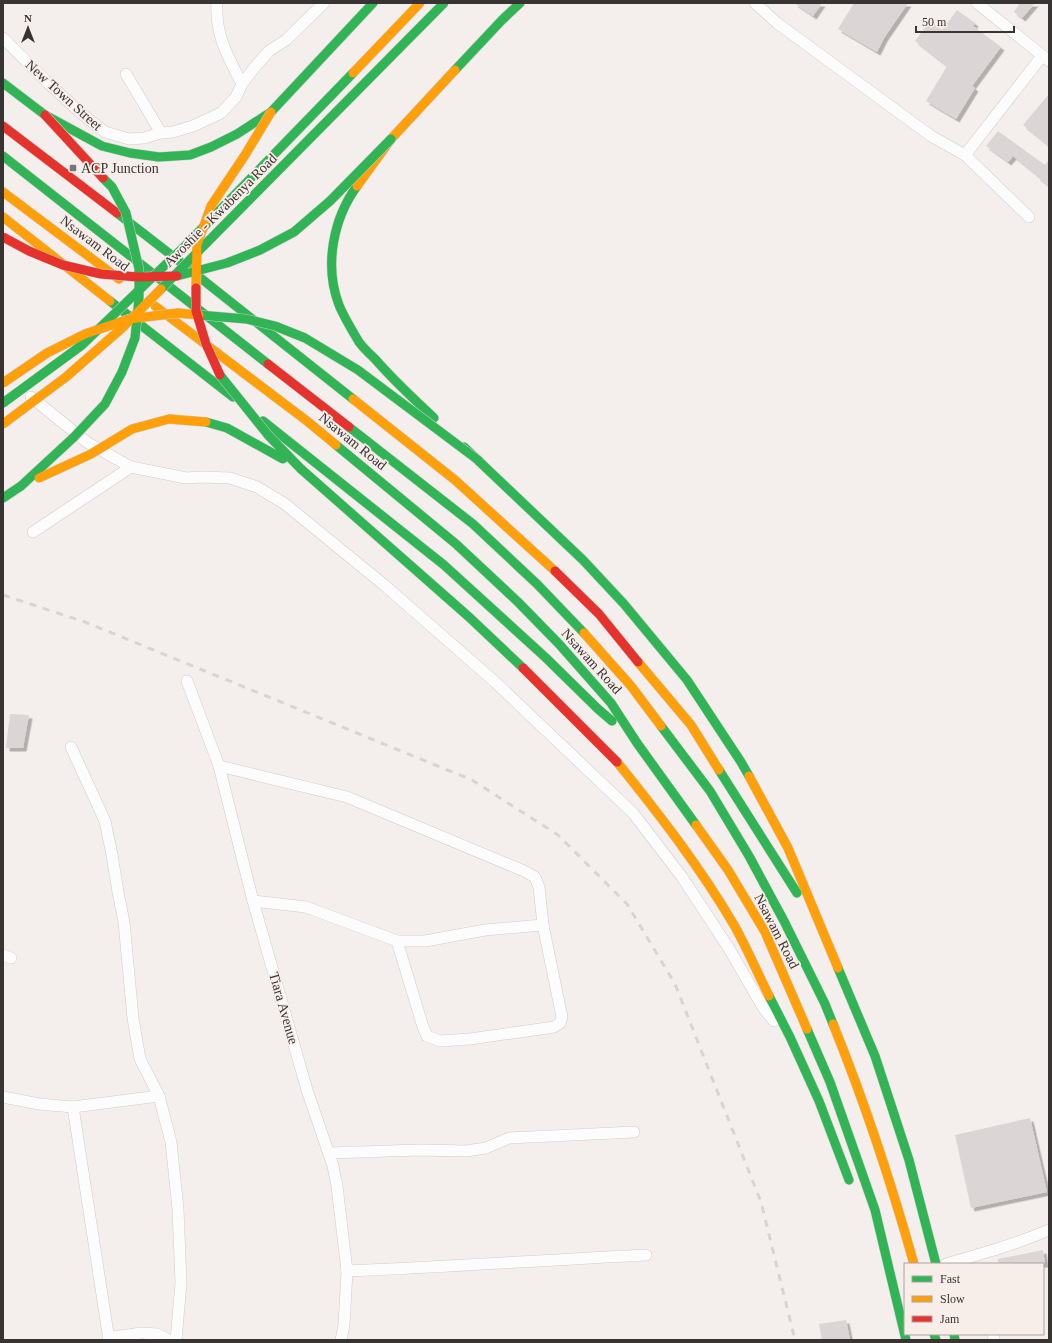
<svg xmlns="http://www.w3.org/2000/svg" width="1052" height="1343" font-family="'Times New Roman',serif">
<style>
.building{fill:#dbd6d5;filter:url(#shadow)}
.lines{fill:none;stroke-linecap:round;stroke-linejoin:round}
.street-casing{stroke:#d1ccca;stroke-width:12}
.fast-casing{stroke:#d1ccca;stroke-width:10}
.slow-casing{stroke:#d1ccca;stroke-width:10}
.jam-casing{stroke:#d1ccca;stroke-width:10}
.street{stroke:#fdfcfc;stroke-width:11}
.fast{stroke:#30b455;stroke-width:9}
.slow{stroke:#ff9f0a;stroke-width:9}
.jam{stroke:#e5322d;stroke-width:9}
.rail{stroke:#d7d5d4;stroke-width:3;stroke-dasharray:7 7;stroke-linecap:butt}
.fast-bridge-casing{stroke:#d1ccca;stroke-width:10;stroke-linecap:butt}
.slow-bridge-casing{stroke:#d1ccca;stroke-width:10;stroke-linecap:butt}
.jam-bridge-casing{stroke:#d1ccca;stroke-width:10;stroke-linecap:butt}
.fast-bridge{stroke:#30b455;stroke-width:9}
.slow-bridge{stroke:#ff9f0a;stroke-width:9}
.jam-bridge{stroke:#e5322d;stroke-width:9}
.poi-dot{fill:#7a7574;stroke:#f7ede9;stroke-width:1.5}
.labels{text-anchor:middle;stroke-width:3.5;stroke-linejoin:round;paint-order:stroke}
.street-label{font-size:14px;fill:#383433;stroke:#f7ede9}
.poi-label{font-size:14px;fill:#383433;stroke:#f7ede9;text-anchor:start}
</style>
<defs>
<filter id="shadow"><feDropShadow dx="3.5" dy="3.5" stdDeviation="0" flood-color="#0004"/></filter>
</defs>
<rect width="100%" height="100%" fill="#f4eeec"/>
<g class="building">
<polygon points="794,3 822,3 813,16"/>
<polygon points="854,3 908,3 884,38 877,52 838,29"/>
<polygon points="1020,3 1035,3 1022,18 1014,12"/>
<polygon points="957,10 975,23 973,26 1001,47 972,86 975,88 956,119 926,101 947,66 915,41 930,21 942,30"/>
<polygon points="1049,94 1049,146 1023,125"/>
<polygon points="998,131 1045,165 1049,160 1049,186 1037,177 1038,176 1013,156 1008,162 986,146"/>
<polygon points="10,714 29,715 23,748 6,748"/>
<polygon points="1030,1118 1047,1192 971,1208 955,1135"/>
<polygon points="1043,1250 1045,1264 998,1264 998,1259"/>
<polygon points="846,1320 850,1340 822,1340 819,1324"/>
</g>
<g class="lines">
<defs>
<g id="street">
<path d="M217,3C215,35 228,57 242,84"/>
<polyline points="755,3 777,23 931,136 965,155 1029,217"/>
<polyline points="977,3 1049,61"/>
<polyline points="3,38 47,82 82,114 105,132 129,139 144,138 161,133 173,132 193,126 221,113 236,97 242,84 254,68 269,51 286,40 324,3"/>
<polyline points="126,74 161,133"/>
<polyline points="965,155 1042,56"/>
<polyline points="31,397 88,443 131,467 186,478 201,477 230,478 257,487 285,504 383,584 494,681 633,813 682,877 728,947 764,1009 774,1021"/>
<polyline points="33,532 131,467"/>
<polyline points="187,681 219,766 253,901 307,1090 333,1166 337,1186 347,1271 344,1325 341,1340"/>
<polyline points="71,747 105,821 112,855 118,892 124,922 133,1018 140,1059 159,1096 171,1142 178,1209 181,1283 176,1340"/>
<polyline points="219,766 347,797 524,871 535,877 539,887 543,925 562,1017 560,1023 554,1027 470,1039 440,1041 427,1036 423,1027 397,941"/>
<polyline points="253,901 306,907 397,941 425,941 485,930 543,925"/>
<polyline points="3,955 11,958"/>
<polyline points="3,1097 39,1104 73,1107 159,1096"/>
<polyline points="73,1107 109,1340"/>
<polyline points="329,1153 420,1150 466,1151 486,1148 509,1138 634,1132"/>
<path d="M946,1264C981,1254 1016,1244 1049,1230"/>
<path d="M347,1271C447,1267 547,1260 646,1255"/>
<polyline points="993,1334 994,1340"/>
<polyline points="108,1338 141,1333 157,1334 169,1340"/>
</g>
<g id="fast">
<polyline points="455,70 502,20 520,3"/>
<polyline points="3,83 45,115 102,146 130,153 159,157 190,155 211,147 237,134 271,112 373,3"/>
<polyline points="3,156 268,364"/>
<path d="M357,186C333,219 324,266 339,305C343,315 353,332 359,342C364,349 370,354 376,360C394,381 414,399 434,418"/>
<polyline points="117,213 179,261 353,399"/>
<polyline points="110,301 233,397"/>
<polyline points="263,421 444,565 545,657 598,709 612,721"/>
<polyline points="349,427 473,524 537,584 584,633"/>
<polyline points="336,445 456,544 518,602 559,644 611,703 637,743 696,825"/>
<polyline points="464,447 583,560 624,604 687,680 741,762 749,776"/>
<polyline points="301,469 469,617 523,668"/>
<polyline points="3,498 21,486"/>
<polyline points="661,726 710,791 749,856 784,921 825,1004 833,1024"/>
<polyline points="719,770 797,893"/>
<polyline points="838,968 875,1056 909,1160 936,1264"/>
<polyline points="769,996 790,1037 819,1101 849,1180"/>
<polyline points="807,1029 830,1082 875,1210 906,1340"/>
<polyline points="934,1334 936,1340"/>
<polyline points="954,1334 955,1340"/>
</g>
<g id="slow">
<polyline points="357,186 391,139 455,70"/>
<polyline points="3,192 119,279"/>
<polyline points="3,217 110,301"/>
<polyline points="155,306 307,421 336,445"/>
<polyline points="353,399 455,480 555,571"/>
<polyline points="584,633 631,686 661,726"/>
<polyline points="638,662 691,725 719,770"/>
<path d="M617,762C659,814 700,867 734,925C747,948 757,972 769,996"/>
<polyline points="749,776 788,848 838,968"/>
<polyline points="696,825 728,870 765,932 807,1029"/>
<path d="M833,1024C865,1103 891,1182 914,1264"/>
</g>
<g id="jam">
<polyline points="3,126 117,213"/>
<polyline points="268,364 349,427"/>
<polyline points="555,571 599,614 638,662"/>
<polyline points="523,668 617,762"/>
</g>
</defs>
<use href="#street" class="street-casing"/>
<use href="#fast" class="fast-casing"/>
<use href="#slow" class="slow-casing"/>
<use href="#jam" class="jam-casing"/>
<use href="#street" class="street"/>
<use href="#fast" class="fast"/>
<use href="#slow" class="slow"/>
<use href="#jam" class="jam"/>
<polyline class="rail" points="3,595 85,622 472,780 558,835 627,904 675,984 761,1202 795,1340"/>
<defs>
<g id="fast-bridge">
<polyline points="177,276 227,263 260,250 294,232 330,201 391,139"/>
<polyline points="161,289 444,3"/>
<polyline points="199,315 246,319 275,326 305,338 358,370 478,460"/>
<polyline points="220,375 268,435 301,469"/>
<polyline points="3,403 82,345 186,245 353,73"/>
<polyline points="206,422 227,428 283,459"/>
<polyline points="21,486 74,437 105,404 122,372 135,338 139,298 139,269 126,213 112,187 103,178"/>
</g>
<g id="slow-bridge">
<polyline points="353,73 420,3"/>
<polyline points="196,288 197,245 211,206 245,155 271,112"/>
<polyline points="3,383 47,353 85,334 129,319 178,313 199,315"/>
<polyline points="3,424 66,377 122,328 161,289"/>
<polyline points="39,478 91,454 132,429 169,419 206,422"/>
</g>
<g id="jam-bridge">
<polyline points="45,115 103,178"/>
<polyline points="3,237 29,251 63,265 101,274 138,277 177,276"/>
<polyline points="196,288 196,311 206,344 220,375"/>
</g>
</defs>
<use href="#fast-bridge" class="fast-bridge-casing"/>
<use href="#slow-bridge" class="slow-bridge-casing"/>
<use href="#jam-bridge" class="jam-bridge-casing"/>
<use href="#fast-bridge" class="fast-bridge"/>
<use href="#slow-bridge" class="slow-bridge"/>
<use href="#jam-bridge" class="jam-bridge"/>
</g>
<rect class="poi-dot" x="69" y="164" width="8" height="8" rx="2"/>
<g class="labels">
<g class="street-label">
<text transform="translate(64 95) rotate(42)" y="5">New Town Street</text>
<text transform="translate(220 210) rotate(-45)" y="5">Awoshie - Kwabenya Road</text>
<text transform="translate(95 243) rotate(37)" y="5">Nsawam Road</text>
<text transform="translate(353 441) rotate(39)" y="5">Nsawam Road</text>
<text transform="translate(592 661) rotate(48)" y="5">Nsawam Road</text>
<text transform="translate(777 931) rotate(63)" y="5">Nsawam Road</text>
<text transform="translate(284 1008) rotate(74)" y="5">Tiara Avenue</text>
</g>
<g class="poi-label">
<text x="81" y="173">ACP Junction</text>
</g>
</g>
<rect width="1052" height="1343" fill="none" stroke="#383433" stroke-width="8"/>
<rect x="904" y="1263" width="140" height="72" fill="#f7ede9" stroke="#aba3a0"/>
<rect x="912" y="1276" width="20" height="6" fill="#30b455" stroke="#aba3a0"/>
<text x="940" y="1283" font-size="12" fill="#383433">Fast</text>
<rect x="912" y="1296" width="20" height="6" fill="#ff9f0a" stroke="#aba3a0"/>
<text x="940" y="1303" font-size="12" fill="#383433">Slow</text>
<rect x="912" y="1316" width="20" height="6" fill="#e5322d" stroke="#aba3a0"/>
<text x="940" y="1323" font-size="12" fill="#383433">Jam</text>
<g transform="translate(28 28)" stroke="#f7ede9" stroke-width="3" paint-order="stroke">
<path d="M0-3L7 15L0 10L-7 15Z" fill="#383433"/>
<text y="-6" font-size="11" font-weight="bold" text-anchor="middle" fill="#383433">N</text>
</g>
<path d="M916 26v6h98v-6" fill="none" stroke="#383433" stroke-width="2"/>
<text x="922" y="26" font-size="12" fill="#383433" stroke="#f7ede9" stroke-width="3" paint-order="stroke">50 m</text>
</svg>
